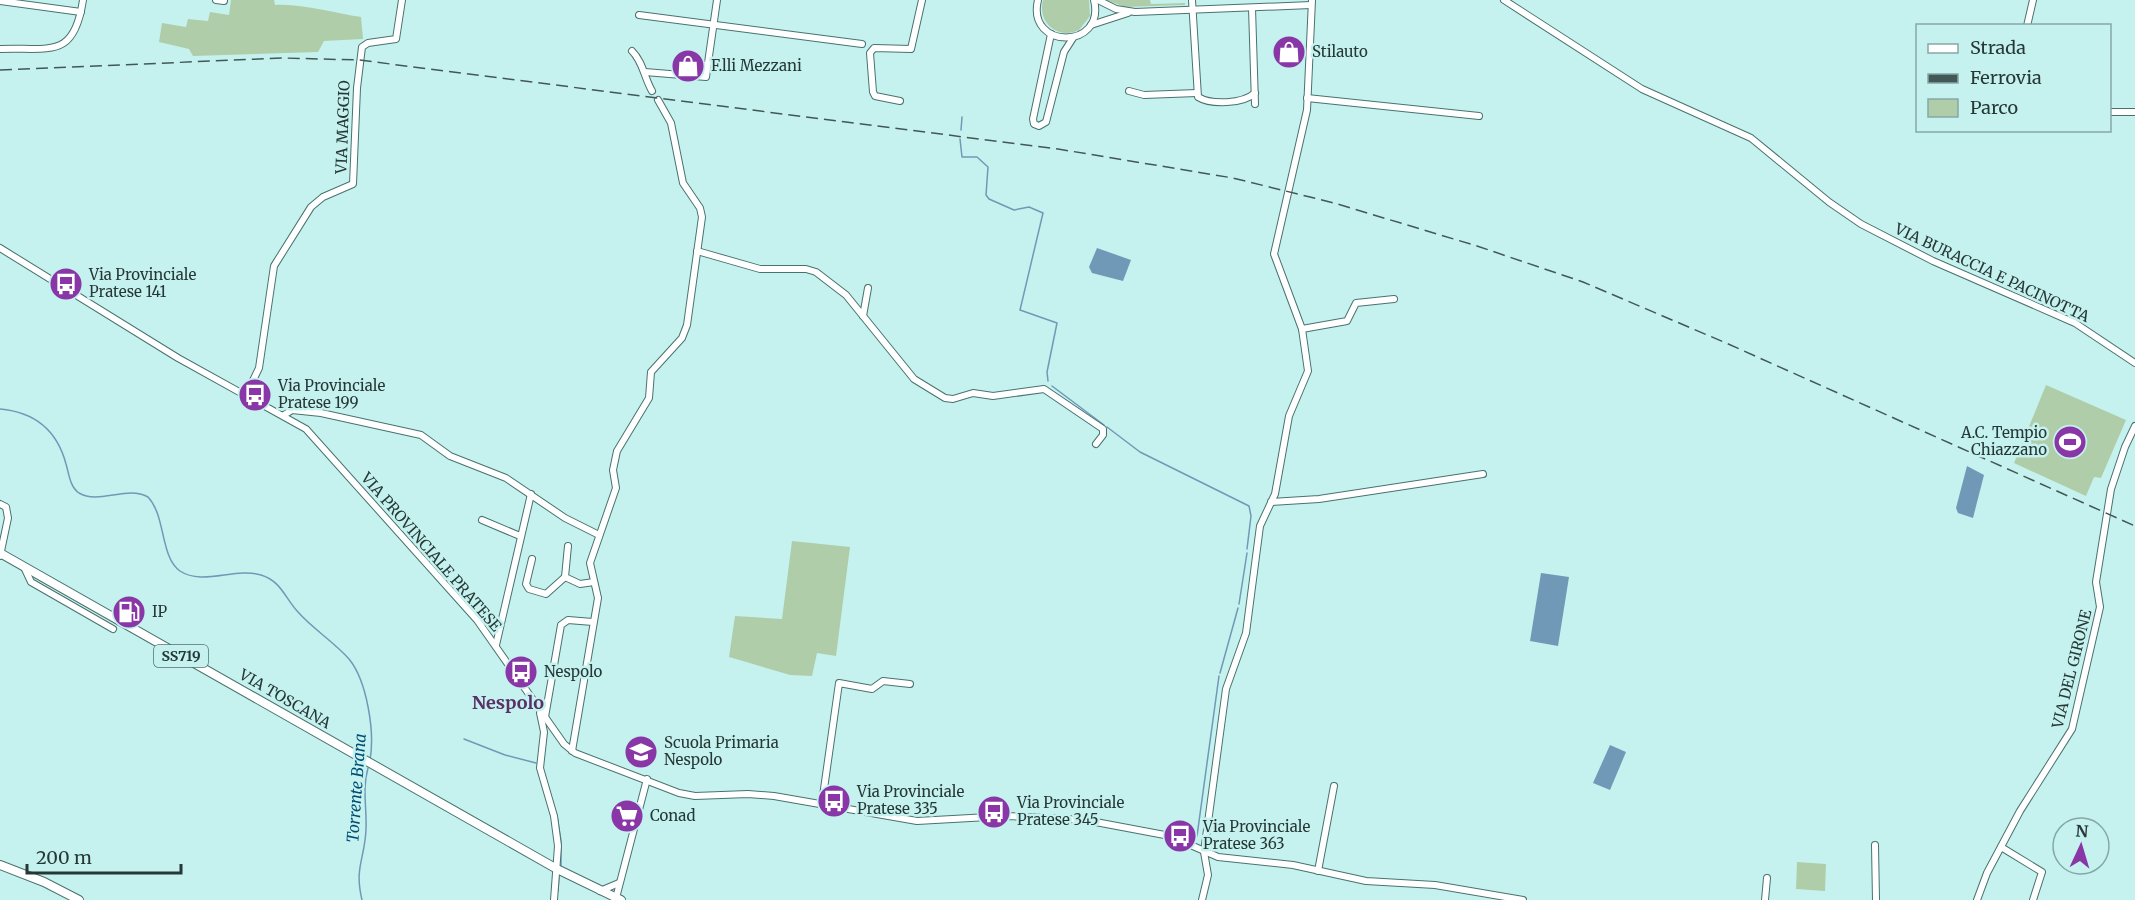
<svg xmlns="http://www.w3.org/2000/svg" width="2135" height="900" font-family="Merriweather,serif">
<style>
.green{fill:#b0cdaa}
.water{fill:#7099b7}
.lines{fill:none;stroke-linecap:round;stroke-linejoin:round}
.stream{stroke:#7099b7;stroke-width:1.5}
.minor-casing{stroke:#49726f;stroke-width:8}
.major-casing{stroke:#49726f;stroke-width:10}
.minor{stroke:#fff;stroke-width:6}
.major{stroke:#fff;stroke-width:8}
.rail{stroke:#425856;stroke-width:1.5;stroke-dasharray:12 6;stroke-linecap:butt}
.labels{text-anchor:middle;stroke-width:5;stroke-linejoin:round;paint-order:stroke}
.shield{fill:#c5f2ef;stroke:#56706e;stroke-width:1.5}
.shield-label{font-size:14px;font-weight:bold;fill:#263836}
.poi-label{font-size:15px;fill:#263836;stroke:#c5f2ef;text-anchor:start}
.street-label{font-size:15px;fill:#263836;stroke:#c5f2ef}
.water-label{font-size:16px;font-style:italic;fill:#004c74;stroke:#c5f2ef}
.quarter-label{font-size:18px;font-weight:bold;fill:#583167;stroke:#c5f2ef}
</style>
<rect width="100%" height="100%" fill="#c5f2ef"/>
<g class="green">
<path d="M231,0H274L275,5C300,3 334,13 361,17L363,39L324,41L318,52L193,56L189,49L159,42L162,23L186,27L188,19L208,21L210,12L229,15Z"/>
<path d="M1043,0H1089L1090,16L1079,30C1058,40 1037,23 1043,0Z"/>
<polygon points="1106,0 1150,0 1151,4 1185,3 1185,5 1125,7"/>
<polygon points="2046,385 2126,420 2101,478 2094,477 2086,496 2014,463"/>
<polygon points="792,541 850,547 836,656 817,653 812,676 790,675 729,657 735,616 782,619"/>
<polygon points="1797,862 1826,864 1825,891 1796,889"/>
</g>
<g class="water">
<polygon points="1097,248 1131,260 1123,281 1092,273 1089,267"/>
<polygon points="1967,466 1984,475 1973,518 1958,513 1956,508"/>
<polygon points="1541,573 1569,577 1558,646 1530,641"/>
<polygon points="1610,745 1626,752 1610,790 1593,783"/>
</g>
<g class="lines">
<g class="stream">
<polyline points="961,130 962,117"/>
<polyline points="960,139 962,157 977,157 988,167 986,195 989,199 1014,210 1029,207 1043,213 1020,310 1057,323 1047,372 1048,381"/>
<polyline points="1052,386 1104,425"/>
<path d="M0,409C34,412 57,430 66,464C69,474 70,487 79,493C99,505 127,485 148,497C166,516 160,557 180,571C202,586 236,567 261,575C281,581 285,598 298,612C313,629 334,642 349,659C367,681 375,732 370,760"/>
<polyline points="1107,427 1140,452 1249,506 1251,516 1247,549"/>
<polyline points="1239,604 1247,553"/>
<polyline points="1220,673 1238,608"/>
<polyline points="464,739 505,755 536,763"/>
<polyline points="557,815 561,841 561,866"/>
<polyline points="1197,836 1219,676"/>
<polyline points="558,891 559,877"/>
<path d="M362,900C354,867 365,859 366,829C367,808 362,789 368,768"/>
</g>
<defs>
<g id="minor">
<polyline points="216,0 224,1"/>
<path d="M1038,0C1026,50 1106,50 1094,0"/>
<polyline points="1098,0 1116,9 1135,12 1311,5"/>
<path d="M1192,0L1198,97C1211,105 1243,104 1255,93"/>
<polyline points="1504,0 1642,89 1751,138 1829,202 1861,224 1933,261 2075,323 2135,363"/>
<polyline points="0,1 81,12"/>
<polyline points="1252,8 1255,104"/>
<polyline points="639,15 862,44"/>
<polyline points="1091,25 1128,13"/>
<polyline points="2027,26 2033,0"/>
<polyline points="1051,34 1033,119 1034,124 1039,126 1046,122 1064,52 1073,38"/>
<path d="M0,49C50,47 74,60 83,0"/>
<path d="M632,51C643,62 644,77 652,91"/>
<polyline points="645,72 706,77 717,0"/>
<polyline points="1129,91 1144,95 1197,93"/>
<polyline points="1307,98 1479,116"/>
<polyline points="900,101 875,96 873,92 870,53 874,48 911,49 922,0"/>
<polyline points="2110,112 2135,112"/>
<polyline points="0,248 178,358 306,429 477,620 564,744 575,753 679,793 695,796 748,794 774,796 917,821 1006,816 1085,820 1170,836 1218,857 1293,865 1366,881 1435,885 1523,900"/>
<polyline points="697,251 760,269 806,269 816,272 846,295 914,379 945,398 953,399 973,393 993,396 1044,389 1103,429 1103,435 1096,444"/>
<polyline points="863,316 868,288"/>
<polyline points="1302,329 1347,321 1356,303 1394,299"/>
<polyline points="246,395 259,368 274,266 311,207 323,197 353,184 357,88 362,47 368,43 396,39 402,0"/>
<polyline points="284,415 292,410 321,413 421,435 450,456 506,478 565,518 599,535"/>
<polyline points="1271,502 1319,499 1483,474"/>
<polyline points="0,504 6,507 8,518 0,556"/>
<polyline points="482,520 520,536"/>
<polyline points="568,546 565,577 580,584 594,582"/>
<polyline points="532,559 526,584 529,589 546,594 565,577"/>
<polyline points="24,567 31,582 113,629"/>
<polyline points="496,645 531,494"/>
<polyline points="540,713 544,732 540,768 554,816 558,846 554,900"/>
<polyline points="545,717 561,625 568,620 593,622"/>
<polyline points="572,751 598,598 590,563 616,488 613,470 617,451 649,398 651,372 682,338 687,325 702,217 700,208 683,183 671,123 658,100"/>
<polyline points="822,803 839,683 872,689 883,681 910,684"/>
<polyline points="1875,845 1876,900"/>
<polyline points="2001,847 2042,872 2033,900"/>
<polyline points="1318,871 1334,786"/>
<polyline points="600,891 619,883"/>
<polyline points="616,898 647,779"/>
<polyline points="1202,900 1208,875 1204,852 1226,689 1246,633 1260,526 1275,494 1289,416 1308,371 1302,329 1274,254 1307,110 1312,0"/>
<polyline points="1765,900 1767,878"/>
<polyline points="1977,900 1987,873 2020,811 2072,729 2100,607 2096,582 2111,489 2125,447 2135,426"/>
</g>
<g id="major">
<polyline points="0,553 557,869 621,900"/>
<polyline points="0,865 44,882 79,900"/>
</g>
</defs>
<use href="#minor" class="minor-casing"/>
<use href="#major" class="major-casing"/>
<use href="#minor" class="minor"/>
<use href="#major" class="major"/>
<polyline class="rail" points="0,70 283,58 359,60 1058,149 1233,178 1334,203 1477,246 1583,282 1726,343 2135,526"/>
</g>
<defs>
<symbol id="shop-disc" viewBox="-11 -11 22 22"><circle r="9.5" fill="#8937a6" stroke="#c5f2ef"/><path d="M-5-2.5h2.3a2.7 3.5 0 0 1 5.4 0H5L5.5 6h-11ZM-1.5-2.5h3a1.5 2.3 0 0 0-3 0Z" fill="#fff"/></symbol>
<symbol id="bus-disc" viewBox="-11 -11 22 22"><circle r="9.5" fill="#8937a6" stroke="#c5f2ef"/><path d="M-5-6H5V4H4V6H2V4H-2V6H-4V4H-5ZM-3.5-4V0h7V-4ZM-3.5 1.2v1.5H-2V1.2ZM2 1.2v1.5H3.5V1.2Z" fill="#fff"/></symbol>
<symbol id="stadium-disc" viewBox="-11 -11 22 22"><circle r="9.5" fill="#8937a6" stroke="#c5f2ef"/><path d="M0-5a6.5 5 0 1 0 0 10a6.5 5 0 1 0 0-10ZM-3.5-1.8h7v3.6h-7Z" fill="#fff"/></symbol>
<symbol id="fuel-disc" viewBox="-11 -11 22 22"><circle r="9.5" fill="#8937a6" stroke="#c5f2ef"/><path d="M-5.5-6h7V0h2V4h1.3V-2.5L3-4.5l.8-.8L6-3V5H2.5V1h-1V6h-7ZM-4.2-4.7v3.2H.2V-4.7Z" fill="#fff"/></symbol>
<symbol id="school-disc" viewBox="-11 -11 22 22"><circle r="9.5" fill="#8937a6" stroke="#c5f2ef"/><path d="M0-5L7-2L0 1L-7-2ZM-4 1L0 2.5L4 1V4Q0 6-4 4Z" fill="#fff"/></symbol>
<symbol id="supermarket-disc" viewBox="-11 -11 22 22"><circle r="9.5" fill="#8937a6" stroke="#c5f2ef"/><path d="M-6-5.5h2.5l.6 2H6L4.5 2H-2.5L-4.4-4H-6ZM-1.5 3.2a1.3 1.3 0 1 0 .1 0ZM3 3.2a1.3 1.3 0 1 0 .1 0Z" fill="#fff"/></symbol>
</defs>
<g fill-rule="evenodd">
<use href="#shop-disc" x="1270" y="33" width="38" height="38"/>
<use href="#shop-disc" x="669" y="47" width="38" height="38"/>
<use href="#bus-disc" x="47" y="265" width="38" height="38"/>
<use href="#bus-disc" x="236" y="376" width="38" height="38"/>
<use href="#stadium-disc" x="2051" y="423" width="38" height="38"/>
<use href="#fuel-disc" x="110" y="593" width="38" height="38"/>
<use href="#bus-disc" x="502" y="653" width="38" height="38"/>
<use href="#school-disc" x="622" y="733" width="38" height="38"/>
<use href="#bus-disc" x="815" y="782" width="38" height="38"/>
<use href="#bus-disc" x="975" y="793" width="38" height="38"/>
<use href="#supermarket-disc" x="608" y="797" width="38" height="38"/>
<use href="#bus-disc" x="1161" y="817" width="38" height="38"/>
</g>
<g class="labels">
<rect class="shield" x="154" y="645" width="54" height="22" rx="4.5"/>
<g class="shield-label">
<text x="181" y="661">SS719</text>
</g>
<g class="poi-label">
<text x="1312" y="57">Stilauto</text>
<text x="711" y="71">F.lli Mezzani</text>
<text x="89" y="280">Via Provinciale<tspan x="89" dy="17">Pratese 141</tspan></text>
<text x="278" y="391">Via Provinciale<tspan x="278" dy="17">Pratese 199</tspan></text>
<text x="2047" y="438" text-anchor="end">A.C. Tempio<tspan x="2047" dy="17">Chiazzano</tspan></text>
<text x="152" y="617">IP</text>
<text x="544" y="677">Nespolo</text>
<text x="664" y="748">Scuola Primaria<tspan x="664" dy="17">Nespolo</tspan></text>
<text x="857" y="797">Via Provinciale<tspan x="857" dy="17">Pratese 335</tspan></text>
<text x="1017" y="808">Via Provinciale<tspan x="1017" dy="17">Pratese 345</tspan></text>
<text x="650" y="821">Conad</text>
<text x="1203" y="832">Via Provinciale<tspan x="1203" dy="17">Pratese 363</tspan></text>
</g>
<g class="street-label">
<text transform="translate(343 127) rotate(-88)" y="5">VIA MAGGIO</text>
<text transform="translate(1992 273) rotate(25)" y="5">VIA BURACCIA E PACINOTTA</text>
<text transform="translate(431 552) rotate(49)" y="5">VIA PROVINCIALE PRATESE</text>
<text transform="translate(2072 669) rotate(-76)" y="5">VIA DEL GIRONE</text>
<text transform="translate(285 699) rotate(30)" y="5">VIA TOSCANA</text>
</g>
<g class="water-label">
<text transform="translate(356 788) rotate(-86)" y="6">Torrente Brana</text>
</g>
<g class="quarter-label">
<text x="508" y="709">Nespolo</text>
</g>
</g>
<rect x="1916" y="24" width="195" height="108" fill="#c5f2ef" stroke="#85a8a5" stroke-width="1.5"/>
<rect x="1928" y="44" width="30" height="9" fill="#ffffff" stroke="#85a8a5" stroke-width="1.5"/>
<text x="1970" y="54" font-size="18" fill="#263836">Strada</text>
<rect x="1928" y="74" width="30" height="9" fill="#425856" stroke="#85a8a5" stroke-width="1.5"/>
<text x="1970" y="84" font-size="18" fill="#263836">Ferrovia</text>
<rect x="1928" y="99" width="30" height="18" fill="#b0cdaa" stroke="#85a8a5" stroke-width="1.5"/>
<text x="1970" y="114" font-size="18" fill="#263836">Parco</text>
<g transform="translate(2081 846) rotate(4)"><circle r="28" fill="#c5f2ef" stroke="#85a8a5" stroke-width="1.5"/>
<path d="M0-4.5L10 22L0 15L-10 22Z" fill="#8937a6"/>
<text y="-9" font-size="16" font-weight="bold" text-anchor="middle" fill="#263836">N</text>
</g>
<path d="M27 864v9h154v-9" fill="none" stroke="#263836" stroke-width="3"/>
<text x="36" y="864" font-size="18" fill="#263836" stroke="#c5f2ef" stroke-width="4.5" paint-order="stroke">200 m</text>
</svg>
